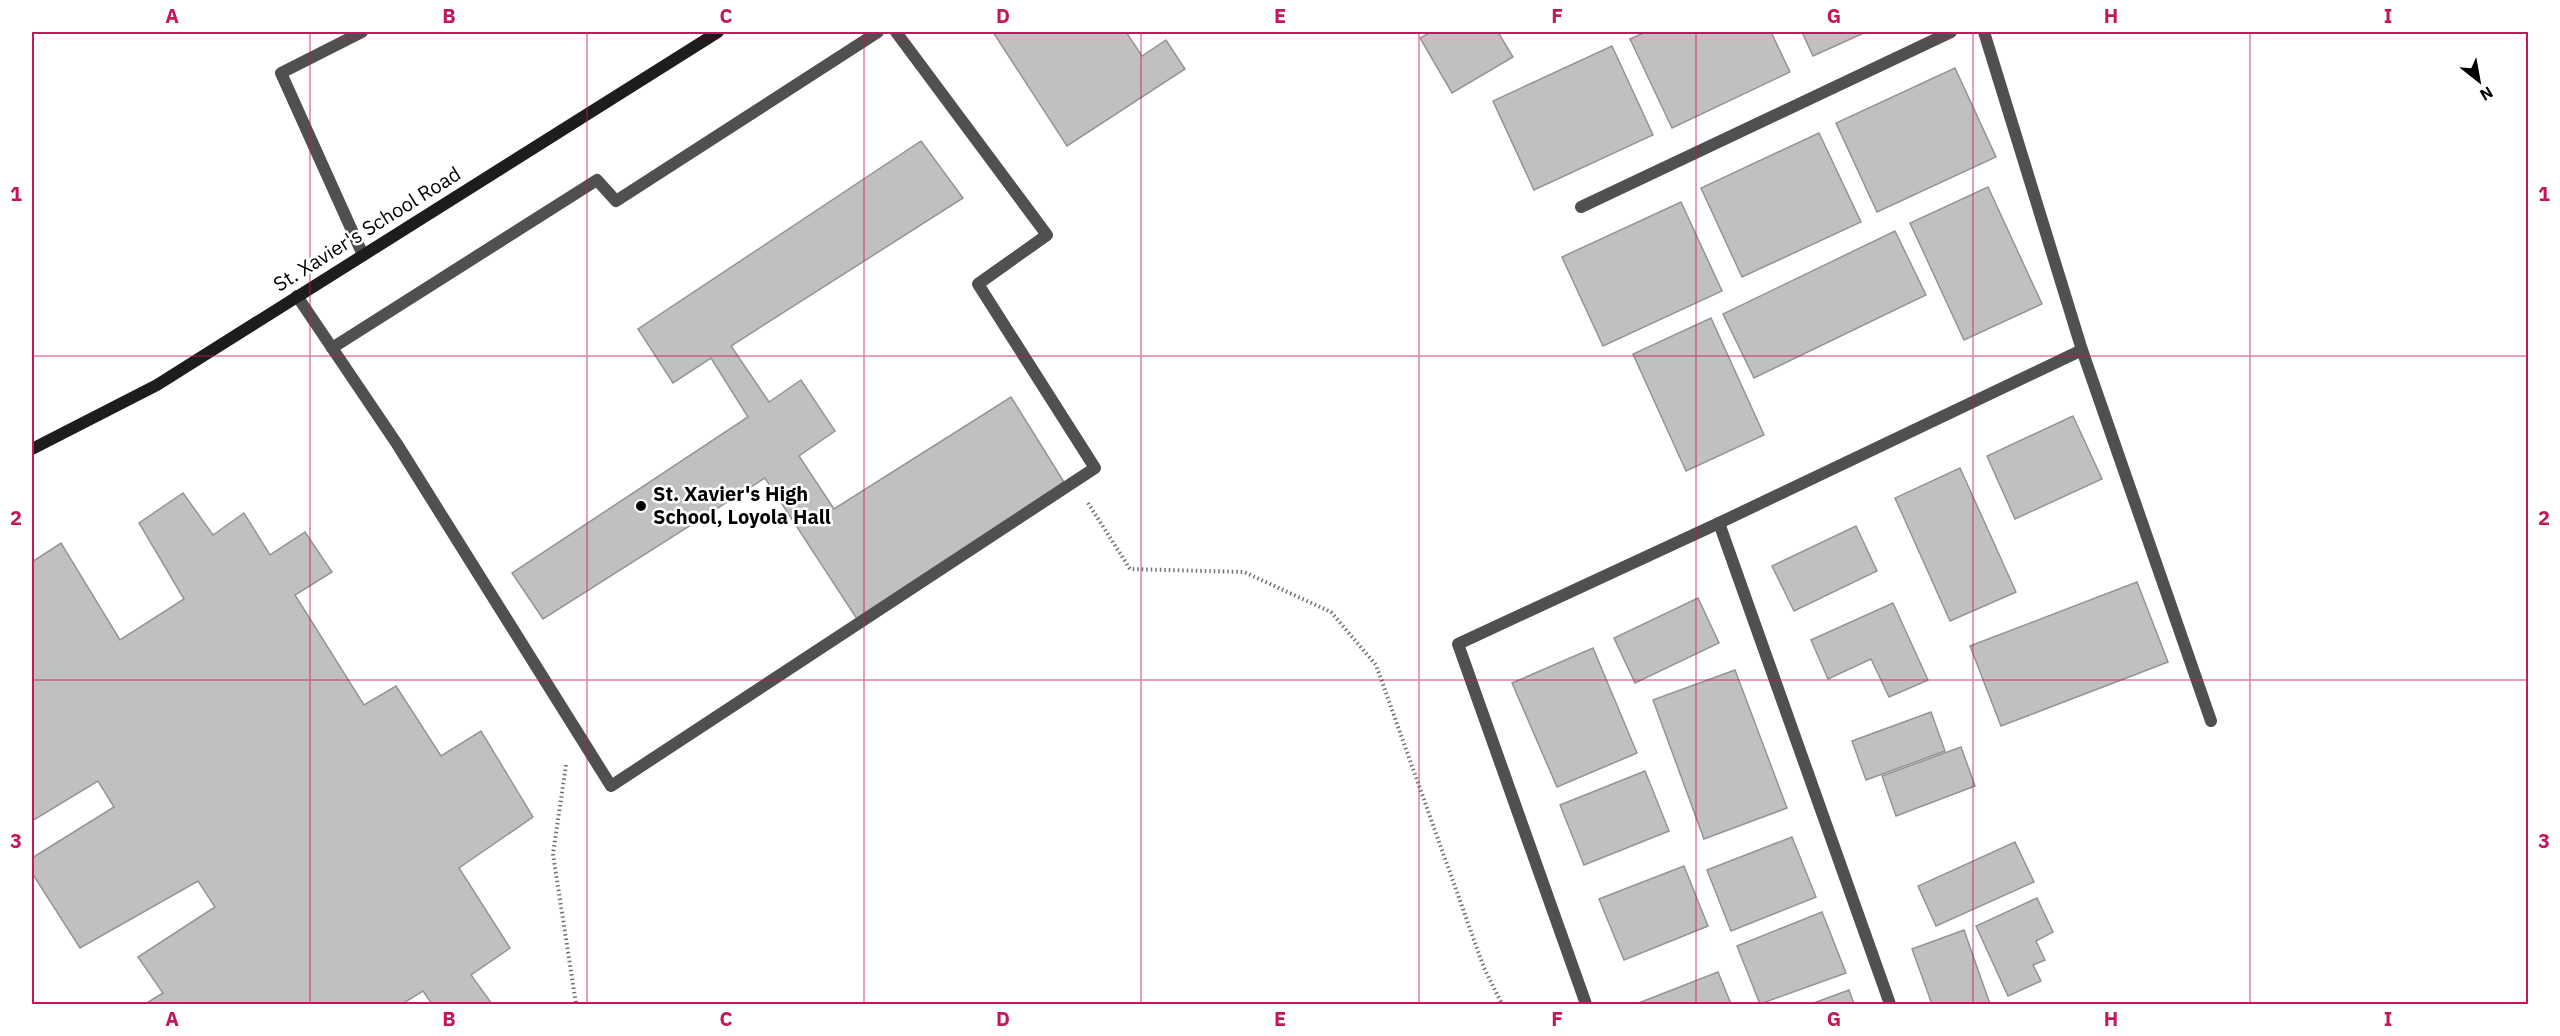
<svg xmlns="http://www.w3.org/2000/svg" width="2560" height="1036" font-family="'IBM Plex Sans',sans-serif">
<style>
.building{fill:#c0c0c0;stroke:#949494;stroke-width:1.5}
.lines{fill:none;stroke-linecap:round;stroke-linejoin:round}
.path{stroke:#727272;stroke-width:4;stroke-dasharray:1.5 3;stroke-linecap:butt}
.lane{stroke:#505050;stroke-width:12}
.street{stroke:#505050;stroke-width:12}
.secondary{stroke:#1d1d1d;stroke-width:12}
.grid{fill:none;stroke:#c2185b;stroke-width:1.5;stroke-opacity:0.55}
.poi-dot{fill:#000;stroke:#fff;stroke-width:2}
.labels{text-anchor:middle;stroke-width:5;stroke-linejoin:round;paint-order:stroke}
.street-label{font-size:20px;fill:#000;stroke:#fff}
.poi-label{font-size:20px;font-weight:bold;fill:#000;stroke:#fff;text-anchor:start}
.neatline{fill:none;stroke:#c2185b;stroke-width:2}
.grid-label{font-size:20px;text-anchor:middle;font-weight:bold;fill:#c2185b}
</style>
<rect width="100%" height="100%" fill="#fff"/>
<g class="building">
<polygon points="993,32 1126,32 1142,56 1166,40 1185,69 1067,146"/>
<polygon points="1431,32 1498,32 1513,57 1452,93 1420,38"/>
<polygon points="1646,32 1771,32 1790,72 1672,128 1630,39"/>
<polygon points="1802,32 1866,32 1813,56"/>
<polygon points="1612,46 1653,135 1534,190 1493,101"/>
<polygon points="1955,68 1996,157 1877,212 1836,123"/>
<polygon points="1819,133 1861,222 1742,277 1701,188"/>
<polygon points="921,141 963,198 731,346 769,402 801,380 835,431 799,456 834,509 1011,397 1064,482 857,619 765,478 543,619 512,573 748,417 711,358 673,383 638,329"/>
<polygon points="1988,187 2042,304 1964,340 1910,223"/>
<polygon points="1681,202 1722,291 1603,346 1562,257"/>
<polygon points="1895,231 1926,295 1754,378 1723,314"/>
<polygon points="1711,318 1764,435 1686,471 1633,354"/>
<polygon points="2073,416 2102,479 2015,519 1987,456"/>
<polygon points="1960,468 2016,592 1950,621 1895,498"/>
<polygon points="183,493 213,535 244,513 270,555 305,532 332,572 295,595 364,705 396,686 441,756 481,731 533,817 459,868 510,948 471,975 492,1004 432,1004 423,991 402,1004 145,1004 163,993 138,957 215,907 198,881 80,948 32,873 32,858 114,807 98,781 32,821 32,562 61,543 120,640 184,599 139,523"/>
<polygon points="1856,526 1877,571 1794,611 1772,566"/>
<polygon points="2137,582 2168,662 2001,726 1970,646"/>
<polygon points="1698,598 1719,643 1635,683 1614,638"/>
<polygon points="1893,603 1928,680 1889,697 1871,659 1828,679 1811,640"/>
<polygon points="1593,648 1637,753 1557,787 1512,683"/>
<polygon points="1735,670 1787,808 1704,839 1653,700"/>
<polygon points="1931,712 1945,751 1866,780 1852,741"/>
<polygon points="1961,747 1975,786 1896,816 1882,776"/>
<polygon points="1645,771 1669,831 1584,865 1560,805"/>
<polygon points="1792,837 1816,897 1731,931 1707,870"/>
<polygon points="2015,842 2034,882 1936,926 1918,886"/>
<polygon points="1684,866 1708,926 1624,960 1599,899"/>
<polygon points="2037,898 2053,932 2036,941 2045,960 2033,965 2041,981 2008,996 1976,926"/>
<polygon points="1822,912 1846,973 1760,1004 1737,946"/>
<polygon points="1964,930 1990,1004 1932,1004 1912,949"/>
<polygon points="1718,972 1731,1004 1636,1004"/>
<polygon points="1849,990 1854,1004 1811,1004"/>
</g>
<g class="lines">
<g class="path">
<polyline points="1088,503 1130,569 1244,572 1331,612 1376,665 1484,968 1502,1004"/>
<polyline points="566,765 553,854 576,1004"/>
</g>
<g class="lane">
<polyline points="362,32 281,73 363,255"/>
<polyline points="1581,207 1951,32"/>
<polyline points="297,296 397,444 611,786 1095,468 978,284 1047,235 896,32"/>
</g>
<g class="street">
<polyline points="332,348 597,180 616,201 878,32"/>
<polyline points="2082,350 2211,721"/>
<polyline points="1719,523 1890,1004"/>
<polyline points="1586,1004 1458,644 1719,523 2082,350 1984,32"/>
</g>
<polyline class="secondary" points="32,449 157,385 718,32"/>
</g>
<path class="grid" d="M310,32V1004M587,32V1004M864,32V1004M1141,32V1004M1419,32V1004M1696,32V1004M1973,32V1004M2250,32V1004M32,356H2528M32,680H2528"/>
<circle class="poi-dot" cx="641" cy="506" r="6"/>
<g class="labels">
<g class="street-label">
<text transform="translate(367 229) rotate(-32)" y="7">St. Xavier's School Road</text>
</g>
<g class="poi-label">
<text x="653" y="501">St. Xavier's High<tspan x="653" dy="23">School, Loyola Hall</tspan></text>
</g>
</g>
<rect width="2560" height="1036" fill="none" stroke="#ffffff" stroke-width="66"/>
<g transform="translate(2479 81) rotate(149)" stroke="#ffffff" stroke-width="4.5" paint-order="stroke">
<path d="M0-4.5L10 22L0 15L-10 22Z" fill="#000000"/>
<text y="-9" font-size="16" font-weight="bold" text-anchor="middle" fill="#000000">N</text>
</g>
<rect x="33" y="33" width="2494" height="970" class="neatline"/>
<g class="grid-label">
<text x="172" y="23">A</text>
<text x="449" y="23">B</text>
<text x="726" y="23">C</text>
<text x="1003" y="23">D</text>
<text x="1280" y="23">E</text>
<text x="1557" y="23">F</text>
<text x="1834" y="23">G</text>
<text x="2111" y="23">H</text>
<text x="2388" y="23">I</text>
<text x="16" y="201">1</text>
<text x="2544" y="201">1</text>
<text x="16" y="525">2</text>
<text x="2544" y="525">2</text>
<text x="16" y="848">3</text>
<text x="2544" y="848">3</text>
<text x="172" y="1026">A</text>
<text x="449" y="1026">B</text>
<text x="726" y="1026">C</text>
<text x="1003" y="1026">D</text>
<text x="1280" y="1026">E</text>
<text x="1557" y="1026">F</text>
<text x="1834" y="1026">G</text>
<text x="2111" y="1026">H</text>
<text x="2388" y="1026">I</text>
</g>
</svg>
